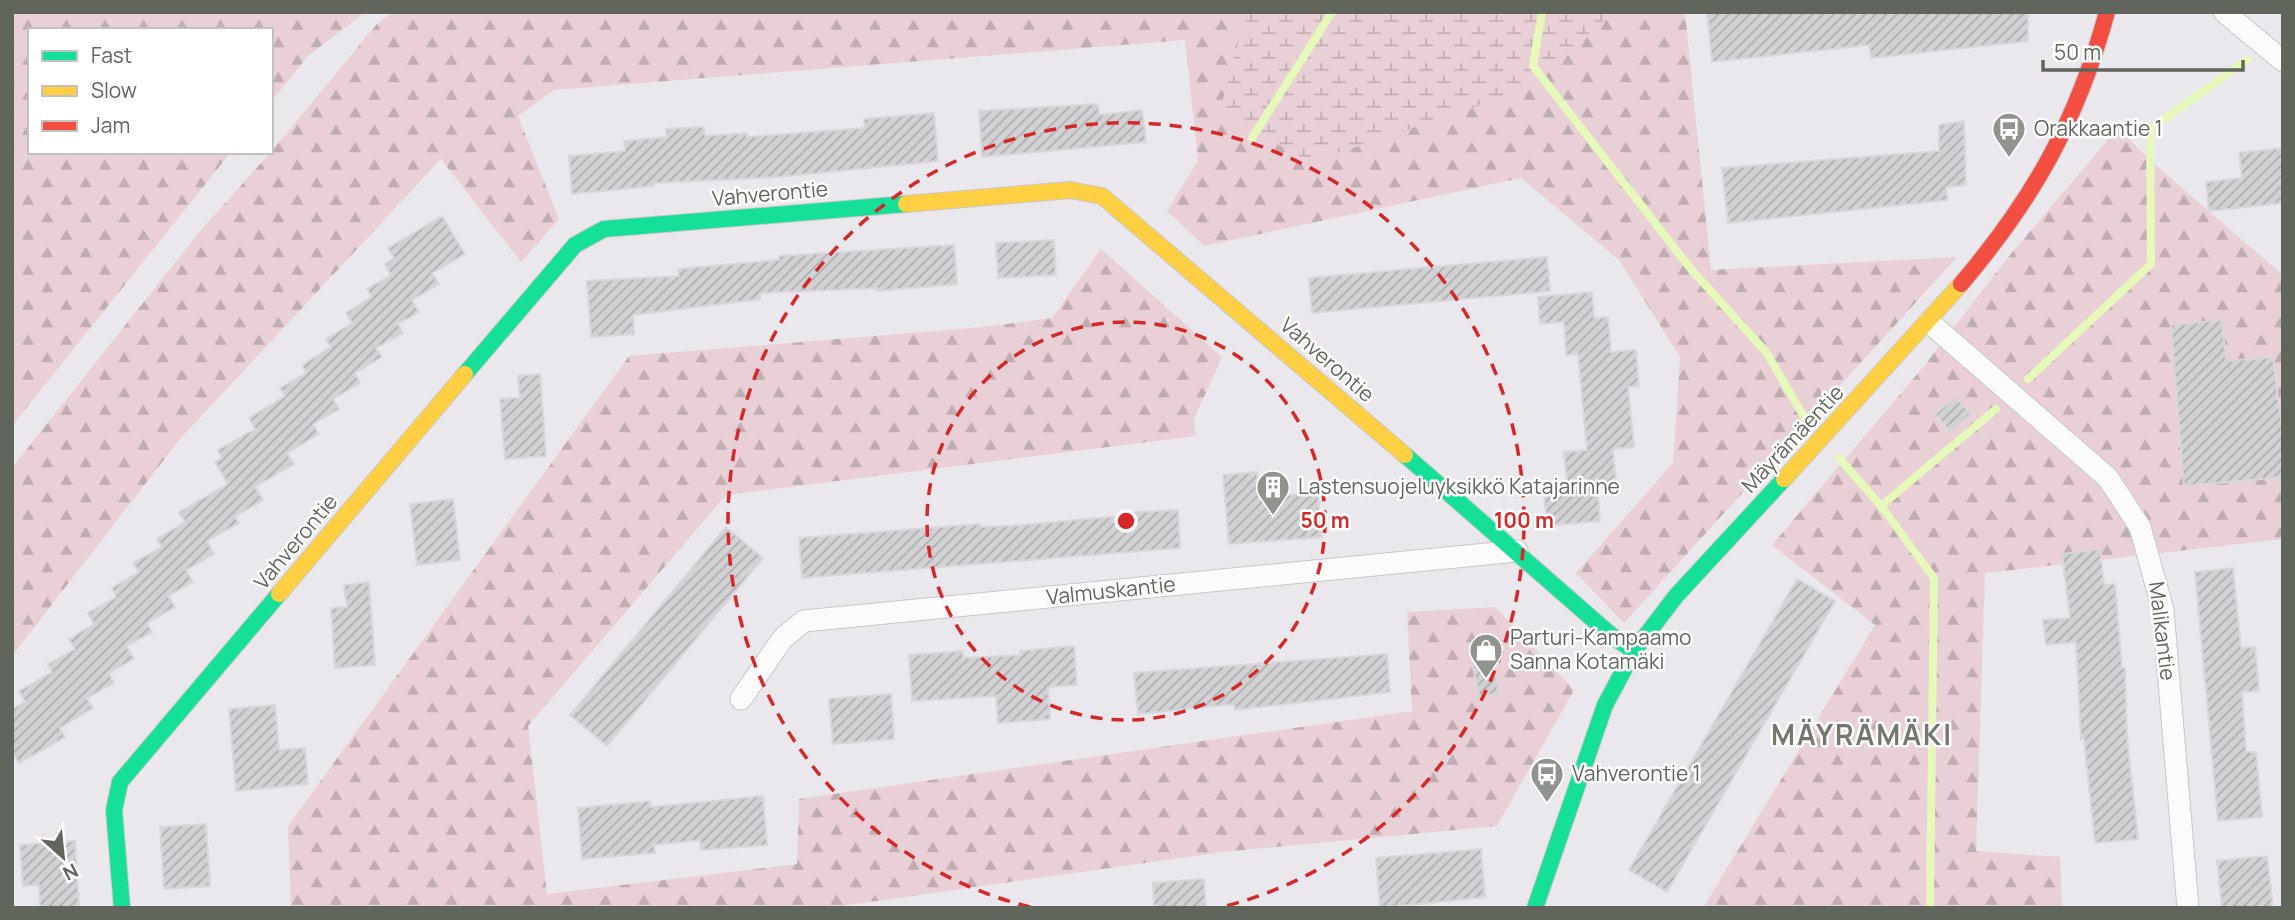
<svg xmlns="http://www.w3.org/2000/svg" width="2295" height="920" font-family="Manrope,sans-serif">
<style>
.forest{fill:url(#forest-firs)}
.wetland{fill:url(#wetland-marsh)}
.lines{fill:none;stroke-linecap:round;stroke-linejoin:round}
.stream{stroke:#e6f8ba;stroke-width:8}
.building{fill:url(#building-hatch);stroke:#d9d6dc;stroke-width:2}
.street-casing{stroke:#c7c8c7;stroke-width:23}
.fast-casing{stroke:#c7c8c7;stroke-width:18}
.slow-casing{stroke:#c7c8c7;stroke-width:18}
.jam-casing{stroke:#c7c8c7;stroke-width:18}
.street{stroke:#fcfbfc;stroke-width:21}
.fast{stroke:#16e098;stroke-width:16}
.slow{stroke:#ffcf43;stroke-width:16}
.jam{stroke:#f24e42;stroke-width:16}
.ring{fill:none;stroke:#d62828;stroke-width:3.5;stroke-dasharray:12 9}
.labels{text-anchor:middle;stroke-width:5;stroke-linejoin:round;paint-order:stroke}
.poi-label{font-size:21px;fill:#61665c;stroke:#fff;text-anchor:start}
.street-label{font-size:21px;fill:#61665c;stroke:#fff}
.district-label{font-size:28px;font-weight:bold;letter-spacing:2px;fill:#74786c;stroke:#fff}
.centre{fill:#d62828;stroke:#fff;stroke-width:3.5}
.ring-label{font-size:21px;text-anchor:middle;font-weight:bold;fill:#d62828;stroke:#fff;stroke-width:5;stroke-linejoin:round;paint-order:stroke}
</style>
<defs>
<pattern id="forest-firs" width="22" height="20" patternUnits="userSpaceOnUse" patternTransform="scale(1.75)"><rect width="22" height="20" fill="#e9d0d6"/><path d="M5 1l3.5 6h-7zM16 11l3.5 6h-7z" fill="#c0adb1"/></pattern>
<pattern id="wetland-marsh" width="20" height="14" patternUnits="userSpaceOnUse" patternTransform="scale(1.75)"><rect width="20" height="14" fill="#e9d0d6"/><path d="M1 5h8M5 5V1M11 12h8M15 12V8" fill="none" stroke="#c0adb1"/></pattern>
<pattern id="building-hatch" width="6" height="6" patternUnits="userSpaceOnUse" patternTransform="scale(1.75)"><rect width="6" height="6" fill="#d2d1d4"/><path d="M-1 1l2-2M0 6l6-6M5 7l2-2" fill="none" stroke="#aeadaf"/></pattern>
</defs>
<rect width="100%" height="100%" fill="#eae7ed"/>
<g class="forest">
<polygon points="12,12 365,12 308,56 271,102 271,30 30,30 30,152 231,152 12,426"/>
<polygon points="393,12 1685,12 1711,270 1957,257 1624,623 1576,573 1673,463 1680,357 1619,260 1521,178 1204,246 1167,211 1198,161 1185,40 554,90 518,116 559,219 521,262 441,159 180,439 12,656 12,468 200,231 271,152 377,24"/>
<polygon points="2118,128 2153,163 2283,275 2283,539 1985,573 1976,851 2060,857 2062,908 1703,908 1875,625 1772,545 1925,365 2005,261"/>
<polygon points="1101,249 1222,357 1194,419 1196,436 726,495 528,726 547,894 797,864 799,799 1412,711 1407,612 1495,607 1574,690 1497,826 1223,852 827,908 291,908 288,826 629,356 984,327 1052,318"/>
</g>
<polygon class="wetland" points="1250,12 1604,12 1604,20 1520,92 1311,162 1219,113 1240,36"/>
<g class="lines">
<g class="stream">
<polyline points="1542,12 1533,66 1690,268 1766,352 1806,420"/>
<polyline points="1252,138 1332,12"/>
<polyline points="2028,379 2151,264 2150,129 2247,60"/>
<polyline points="1839,458 1881,506 1934,578 1930,908"/>
<polyline points="1881,506 1996,409"/>
</g>
</g>
<g class="building">
<polygon points="1707,12 2028,12 2028,41 1871,58 1869,45 1712,62"/>
<polygon points="1098,104 1099,115 1142,110 1146,142 982,157 979,111"/>
<polygon points="934,113 938,161 778,177 654,183 654,186 572,194 569,156 625,151 624,141 667,137 666,129 704,127 705,136 747,133 747,137 865,128 864,119"/>
<polygon points="1964,121 1966,185 1946,187 1948,200 1728,223 1722,168 1939,151 1939,125"/>
<polygon points="2283,148 2283,203 2209,211 2206,182 2242,178 2239,153"/>
<polygon points="442,216 465,254 432,273 439,284 412,300 419,312 398,324 403,333 376,348 382,357 355,373 360,383 333,399 339,409 313,424 319,434 287,453 294,464 255,487 263,500 235,517 239,523 207,541 214,554 186,570 193,582 168,596 175,607 147,623 152,632 126,646 134,659 109,673 114,683 87,698 93,708 60,728 65,737 19,763 12,751 12,709 25,702 19,691 52,672 48,664 75,649 69,639 94,624 88,613 116,597 112,588 139,572 133,563 162,547 157,539 185,522 179,512 228,484 215,462 222,458 218,450 255,429 249,418 285,396 280,388 306,373 302,365 331,347 326,339 352,323 346,313 372,297 367,289 391,275 385,264 394,258 388,248"/>
<polygon points="1054,240 1056,275 998,278 996,243"/>
<polygon points="954,245 957,284 877,291 877,288 760,293 760,299 633,315 634,334 591,337 587,281 679,276 678,269 779,260 779,256"/>
<polygon points="1547,257 1550,291 1312,313 1309,278"/>
<polygon points="1592,292 1594,318 1608,317 1611,352 1636,350 1639,386 1628,387 1634,447 1613,449 1616,483 1597,485 1600,521 1547,526 1543,483 1567,481 1564,452 1587,450 1578,354 1566,355 1564,322 1540,324 1538,297"/>
<polygon points="2222,320 2226,361 2273,357 2283,438 2283,477 2184,486 2171,325"/>
<polygon points="540,374 546,456 505,459 500,399 520,398 518,376"/>
<polygon points="1956,397 1971,414 1950,432 1935,414"/>
<polygon points="1257,472 1259,497 1318,493 1322,537 1229,544 1223,475"/>
<polygon points="453,499 460,560 417,565 410,504"/>
<polygon points="1178,510 1180,548 802,578 799,538 980,524 980,527 1021,525 1121,516 1121,513"/>
<polygon points="726,527 763,558 607,746 570,715"/>
<polygon points="2100,549 2104,585 2115,584 2122,668 2125,668 2127,737 2138,839 2095,843 2084,739 2081,739 2076,642 2046,645 2043,620 2070,618 2062,554"/>
<polygon points="2233,568 2241,648 2255,647 2259,691 2242,692 2246,752 2256,752 2262,817 2218,821 2195,572"/>
<polygon points="1797,579 1835,601 1667,892 1629,870"/>
<polygon points="369,582 375,665 335,668 331,608 347,607 344,585"/>
<polygon points="1074,646 1077,685 1048,687 1050,719 998,723 996,696 912,701 909,655 963,651 963,658 1021,655 1020,651"/>
<polygon points="1387,654 1390,692 1235,710 1234,704 1138,714 1134,673"/>
<polygon points="1493,662 1499,693 1479,697 1473,666"/>
<polygon points="891,694 894,739 833,744 829,699"/>
<polygon points="275,705 279,750 305,748 308,784 236,791 229,709"/>
<polygon points="763,796 767,845 701,850 700,840 654,845 655,853 582,859 578,808 650,801 651,807"/>
<polygon points="206,824 210,886 164,889 160,827"/>
<polygon points="75,841 79,908 40,908 39,885 23,886 20,845"/>
<polygon points="1481,849 1485,897 1380,908 1376,858"/>
<polygon points="2267,856 2273,908 2222,908 2217,861"/>
<polygon points="1204,879 1206,908 1154,908 1153,883"/>
</g>
<g class="lines">
<defs>
<g id="street">
<polyline points="2224,12 2283,61"/>
<polyline points="1929,322 2108,478 2140,527 2163,610 2188,908"/>
<polyline points="741,699 783,638 804,621 1517,551"/>
</g>
<g id="fast">
<polyline points="465,374 575,245 604,229 906,204"/>
<polyline points="1405,455 1612,636 1634,651"/>
<polyline points="122,908 114,810 120,782 279,594"/>
<polyline points="1535,908 1605,705 1634,651 1676,596 1784,479"/>
</g>
<g id="slow">
<polyline points="906,204 1070,190 1102,196 1405,455"/>
<polyline points="1784,479 1961,284"/>
<polyline points="279,594 465,374"/>
</g>
<path id="jam" d="M1961,284C2034,198 2077,121 2107,12"/>
</defs>
<use href="#street" class="street-casing"/>
<use href="#fast" class="fast-casing"/>
<use href="#slow" class="slow-casing"/>
<use href="#jam" class="jam-casing"/>
<use href="#street" class="street"/>
<use href="#fast" class="fast"/>
<use href="#slow" class="slow"/>
<use href="#jam" class="jam"/>
</g>
<g class="ring">
<circle cx="1126" cy="521" r="199"/>
<path d="M1030 907A398 398 0 1 1 1222 907"/>
</g>
<defs>
<symbol id="bus-pin" viewBox="-11 -11 22 30"><path d="M0 17L-7.5 6A9.5 9.5 0 1 1 7.5 6Z" fill="#91938f" stroke="#fff"/><path d="M-5-6H5V4H4V6H2V4H-2V6H-4V4H-5ZM-3.5-4V0h7V-4ZM-3.5 1.2v1.5H-2V1.2ZM2 1.2v1.5H3.5V1.2Z" fill="#fff"/></symbol>
<symbol id="building-pin" viewBox="-11 -11 22 30"><path d="M0 17L-7.5 6A9.5 9.5 0 1 1 7.5 6Z" fill="#91938f" stroke="#fff"/><path d="M-4-6H4V6H1V3H-1V6H-4ZM-2.5-4.3h1.7v1.8h-1.7ZM.8-4.3h1.7v1.8H.8ZM-2.5-1h1.7V.8h-1.7ZM.8-1h1.7V.8H.8Z" fill="#fff"/></symbol>
<symbol id="shop-pin" viewBox="-11 -11 22 30"><path d="M0 17L-7.5 6A9.5 9.5 0 1 1 7.5 6Z" fill="#91938f" stroke="#fff"/><path d="M-5-2.5h2.3a2.7 3.5 0 0 1 5.4 0H5L5.5 6h-11ZM-1.5-2.5h3a1.5 2.3 0 0 0-3 0Z" fill="#fff"/></symbol>
</defs>
<g fill-rule="evenodd">
<use href="#bus-pin" x="1990" y="110" width="38" height="52"/>
<use href="#building-pin" x="1254" y="468" width="38" height="52"/>
<use href="#shop-pin" x="1467" y="631" width="38" height="52"/>
<use href="#bus-pin" x="1528" y="755" width="38" height="52"/>
</g>
<g class="labels">
<g class="poi-label">
<text x="2034" y="136">Orakkaantie 1</text>
<text x="1298" y="494">Lastensuojeluyksikkö Katajarinne</text>
<text x="1510" y="645">Parturi-Kampaamo<tspan x="1510" dy="24">Sanna Kotamäki</tspan></text>
<text x="1572" y="781">Vahverontie 1</text>
</g>
<g class="street-label">
<text transform="translate(770 194) rotate(-5)" y="7">Vahverontie</text>
<text transform="translate(1327 360) rotate(41)" y="7">Vahverontie</text>
<text transform="translate(1793 439) rotate(-47)" y="7">Mäyrämäentie</text>
<text transform="translate(296 542) rotate(-50)" y="7">Vahverontie</text>
<text transform="translate(1111 591) rotate(-6)" y="7">Valmuskantie</text>
<text transform="translate(2162 631) rotate(83)" y="7">Malikantie</text>
</g>
<g class="district-label">
<text x="1862" y="745">MÄYRÄMÄKI</text>
</g>
</g>
<circle cx="1126" cy="521" r="10" class="centre"/>
<g class="ring-label">
<text x="1325" y="528">50 m</text>
<text x="1524" y="528">100 m</text>
</g>
<rect width="2295" height="920" fill="none" stroke="#61665c" stroke-width="28"/>
<rect x="28" y="28" width="245" height="126" fill="#ffffff" stroke="#c0c2be" stroke-width="2"/>
<rect x="42" y="51" width="35" height="10" fill="#16e098" stroke="#c0c2be" stroke-width="2"/>
<text x="91" y="63" font-size="21" fill="#61665c">Fast</text>
<rect x="42" y="86" width="35" height="10" fill="#ffcf43" stroke="#c0c2be" stroke-width="2"/>
<text x="91" y="98" font-size="21" fill="#61665c">Slow</text>
<rect x="42" y="121" width="35" height="10" fill="#f24e42" stroke="#c0c2be" stroke-width="2"/>
<text x="91" y="133" font-size="21" fill="#61665c">Jam</text>
<g transform="translate(63 857) rotate(153)" stroke="#ffffff" stroke-width="5" paint-order="stroke">
<path d="M0-5L12 26L0 18L-12 26Z" fill="#61665c"/>
<text y="-10" font-size="19" font-weight="bold" text-anchor="middle" fill="#61665c">N</text>
</g>
<path d="M2043 60v10h200v-10" fill="none" stroke="#61665c" stroke-width="3.5"/>
<text x="2054" y="60" font-size="21" fill="#61665c" stroke="#ffffff" stroke-width="5" paint-order="stroke">50 m</text>
</svg>
